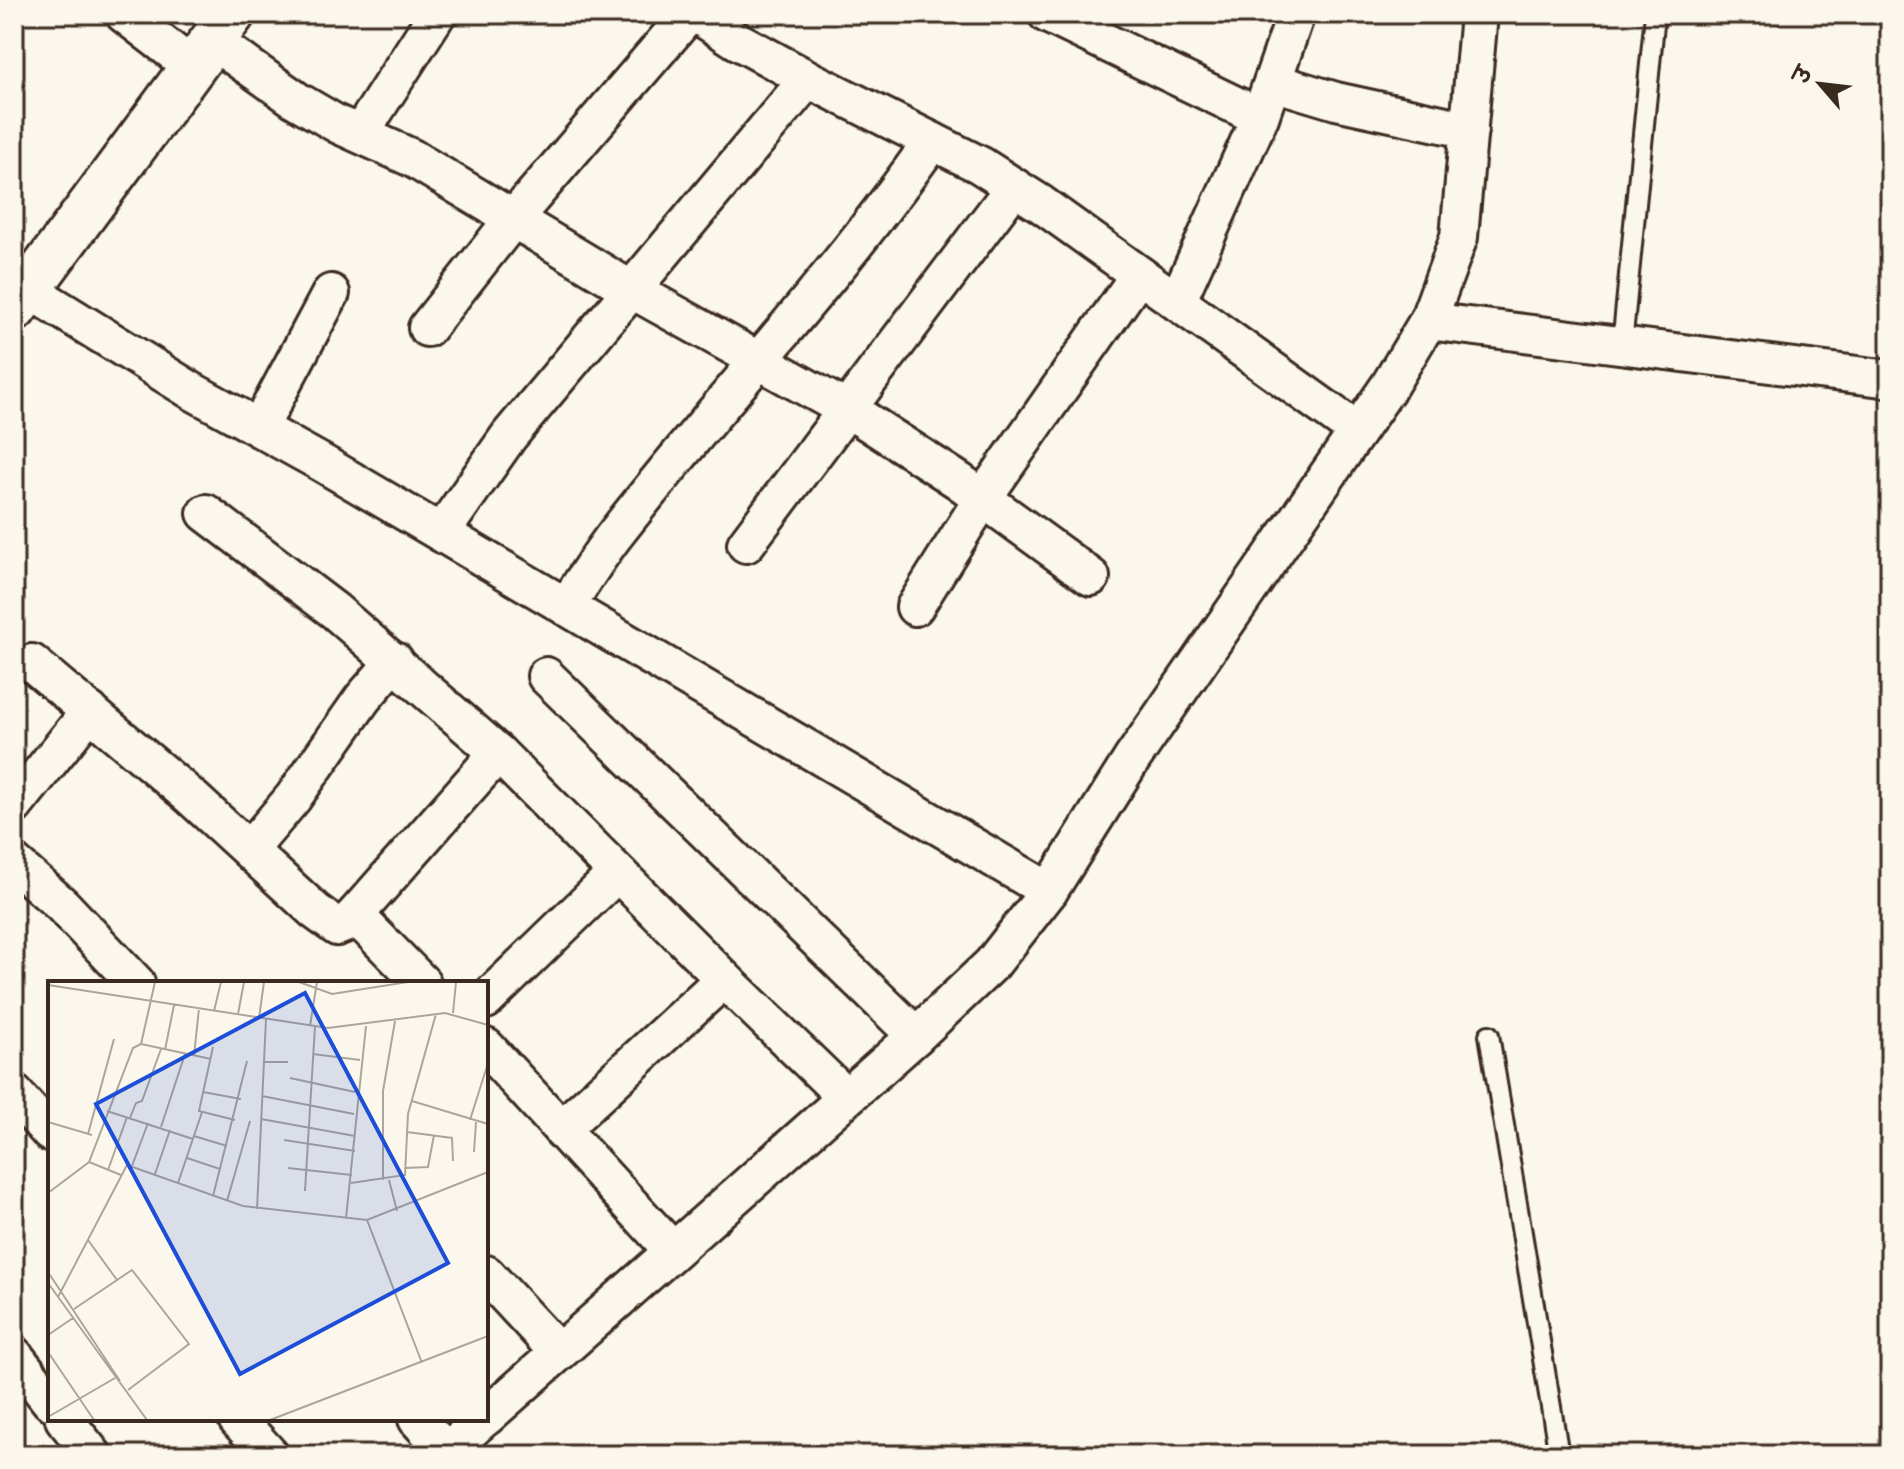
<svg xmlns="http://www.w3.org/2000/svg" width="1904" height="1469" font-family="'Balsamiq Sans','Playpen Sans Deva',sans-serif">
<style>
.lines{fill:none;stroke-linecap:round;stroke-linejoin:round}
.lane-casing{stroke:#3b2a1e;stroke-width:24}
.street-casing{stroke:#3b2a1e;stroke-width:42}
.secondary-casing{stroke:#3b2a1e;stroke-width:50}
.lane{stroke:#fbf7ec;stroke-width:18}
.street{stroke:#fbf7ec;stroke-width:36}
.secondary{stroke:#fbf7ec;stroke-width:44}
.inset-road{fill:none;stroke:#aea59a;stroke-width:2}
.view{fill:#1d4ed8;fill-opacity:0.15;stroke:#1d4ed8;stroke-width:4}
.inset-edge{fill:none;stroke:#3b2a1e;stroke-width:4}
</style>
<rect width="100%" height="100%" fill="#fbf7ec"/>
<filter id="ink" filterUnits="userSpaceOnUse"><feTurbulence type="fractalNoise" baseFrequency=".0125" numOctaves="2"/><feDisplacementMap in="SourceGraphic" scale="16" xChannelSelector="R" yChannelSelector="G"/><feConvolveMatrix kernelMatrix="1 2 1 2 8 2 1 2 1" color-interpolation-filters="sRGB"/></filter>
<g filter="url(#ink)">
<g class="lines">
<defs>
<g id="lane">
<polyline points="1622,345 1655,14"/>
<polyline points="1489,1035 1559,1455"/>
</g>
<g id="street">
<polyline points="124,14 194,68"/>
<polyline points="696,14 736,40 808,79 980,165 1041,204 1357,431"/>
<polyline points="1047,14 1260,117"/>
<polyline points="214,42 296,100 337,124 412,158 625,286 860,417 959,481 1091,577"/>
<polyline points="1273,82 1336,101 1469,130"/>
<polyline points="360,134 437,14"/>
<polyline points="29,290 192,391 322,463 1049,891"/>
<polyline points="1177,302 1260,117 1296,14"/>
<polyline points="1428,321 1890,379"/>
<polyline points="427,328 513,219 689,14"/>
<polyline points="259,428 331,293"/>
<polyline points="206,513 335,611 498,753 724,979 846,1097"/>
<polyline points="441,533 509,436 808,79"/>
<polyline points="746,544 1014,187"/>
<path d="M566,607C582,583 597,558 614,536C718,402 835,280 932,141"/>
<polyline points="915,607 983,498 1139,275"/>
<polyline points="32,663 191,797 315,911 337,927 347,923 355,915 498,753"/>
<polyline points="546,676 916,1036"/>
<polyline points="14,806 90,711"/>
<polyline points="249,850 293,798 363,698 395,661"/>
<polyline points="14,863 62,905 136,983"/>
<polyline points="355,915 422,983"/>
<polyline points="486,1000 617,873"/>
<polyline points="486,1047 672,1250"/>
<polyline points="14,1093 50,1133"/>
<polyline points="561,1129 724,979"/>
<polyline points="486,1274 558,1352"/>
<polyline points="14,1355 50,1401"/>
<polyline points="486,1417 916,1036 992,964 1049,891 1132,759 1389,386 1428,321 1459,237 1479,14"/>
<polyline points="64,1419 93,1455"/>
<polyline points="237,1419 270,1455"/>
<polyline points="417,1419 447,1452"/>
<polyline points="443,1455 483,1419"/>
</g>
<polyline id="secondary" points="14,309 232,14"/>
</defs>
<use href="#lane" class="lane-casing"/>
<use href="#street" class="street-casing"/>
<use href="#secondary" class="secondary-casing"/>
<use href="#lane" class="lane"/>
<use href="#street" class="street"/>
<use href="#secondary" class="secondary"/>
</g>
</g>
<g transform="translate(48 981)">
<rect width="440" height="440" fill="#fbf7ec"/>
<path class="inset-road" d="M251,1L284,13L360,1M0,4L280,47L397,32L440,44M166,30L173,1M405,32L408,1M190,33L196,1M211,37L216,1M262,45L269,1M93,63L163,78M165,66L151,130L187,139M117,69L126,24M265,73L312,79M146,75L151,27M215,81H240M242,97L307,111M155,111L193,118M214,115L306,133M364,120L440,143M59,130L145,158M82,137L88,122L94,120L113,68M213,138L307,155M422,139L440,82M0,141L44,154M113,146L137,73M359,151L404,157L405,180M40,153L66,58M146,155L179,165M236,159L307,170M426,171L428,141M139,177L172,188M41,181L73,194M84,185L100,142M240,187L304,194M357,187L380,186L386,154M60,189L79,136M107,193L122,149M335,199V110L347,40M341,199L349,230M130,202L154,131M303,202L357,194L360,133L388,33M257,210L267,45M0,212L41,181L85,67L93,63L107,1M165,215L199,80M179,220L202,140M209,228L218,38M298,237L318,45M319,239L374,382M40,259L69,299M0,291L72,400M0,302L99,439M10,316L79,184L195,225L319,239L440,191M26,328L84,289L141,363L80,409M0,354L25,337M0,371L46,439M0,436L67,397M222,439L440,355"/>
<path class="view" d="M257,12L400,282L192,393L48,123Z"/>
<rect width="440" height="440" class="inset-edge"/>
</g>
<rect width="1904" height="1469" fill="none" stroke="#fbf7ec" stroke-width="48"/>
<rect x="24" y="24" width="1856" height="1421" fill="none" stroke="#3b2a1e" stroke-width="3" filter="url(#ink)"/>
<g transform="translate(1820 84) rotate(298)" stroke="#fbf7ec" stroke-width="6" paint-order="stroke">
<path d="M0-6L14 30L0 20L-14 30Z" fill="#3b2a1e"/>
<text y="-12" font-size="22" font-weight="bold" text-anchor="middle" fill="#3b2a1e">उ</text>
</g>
</svg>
